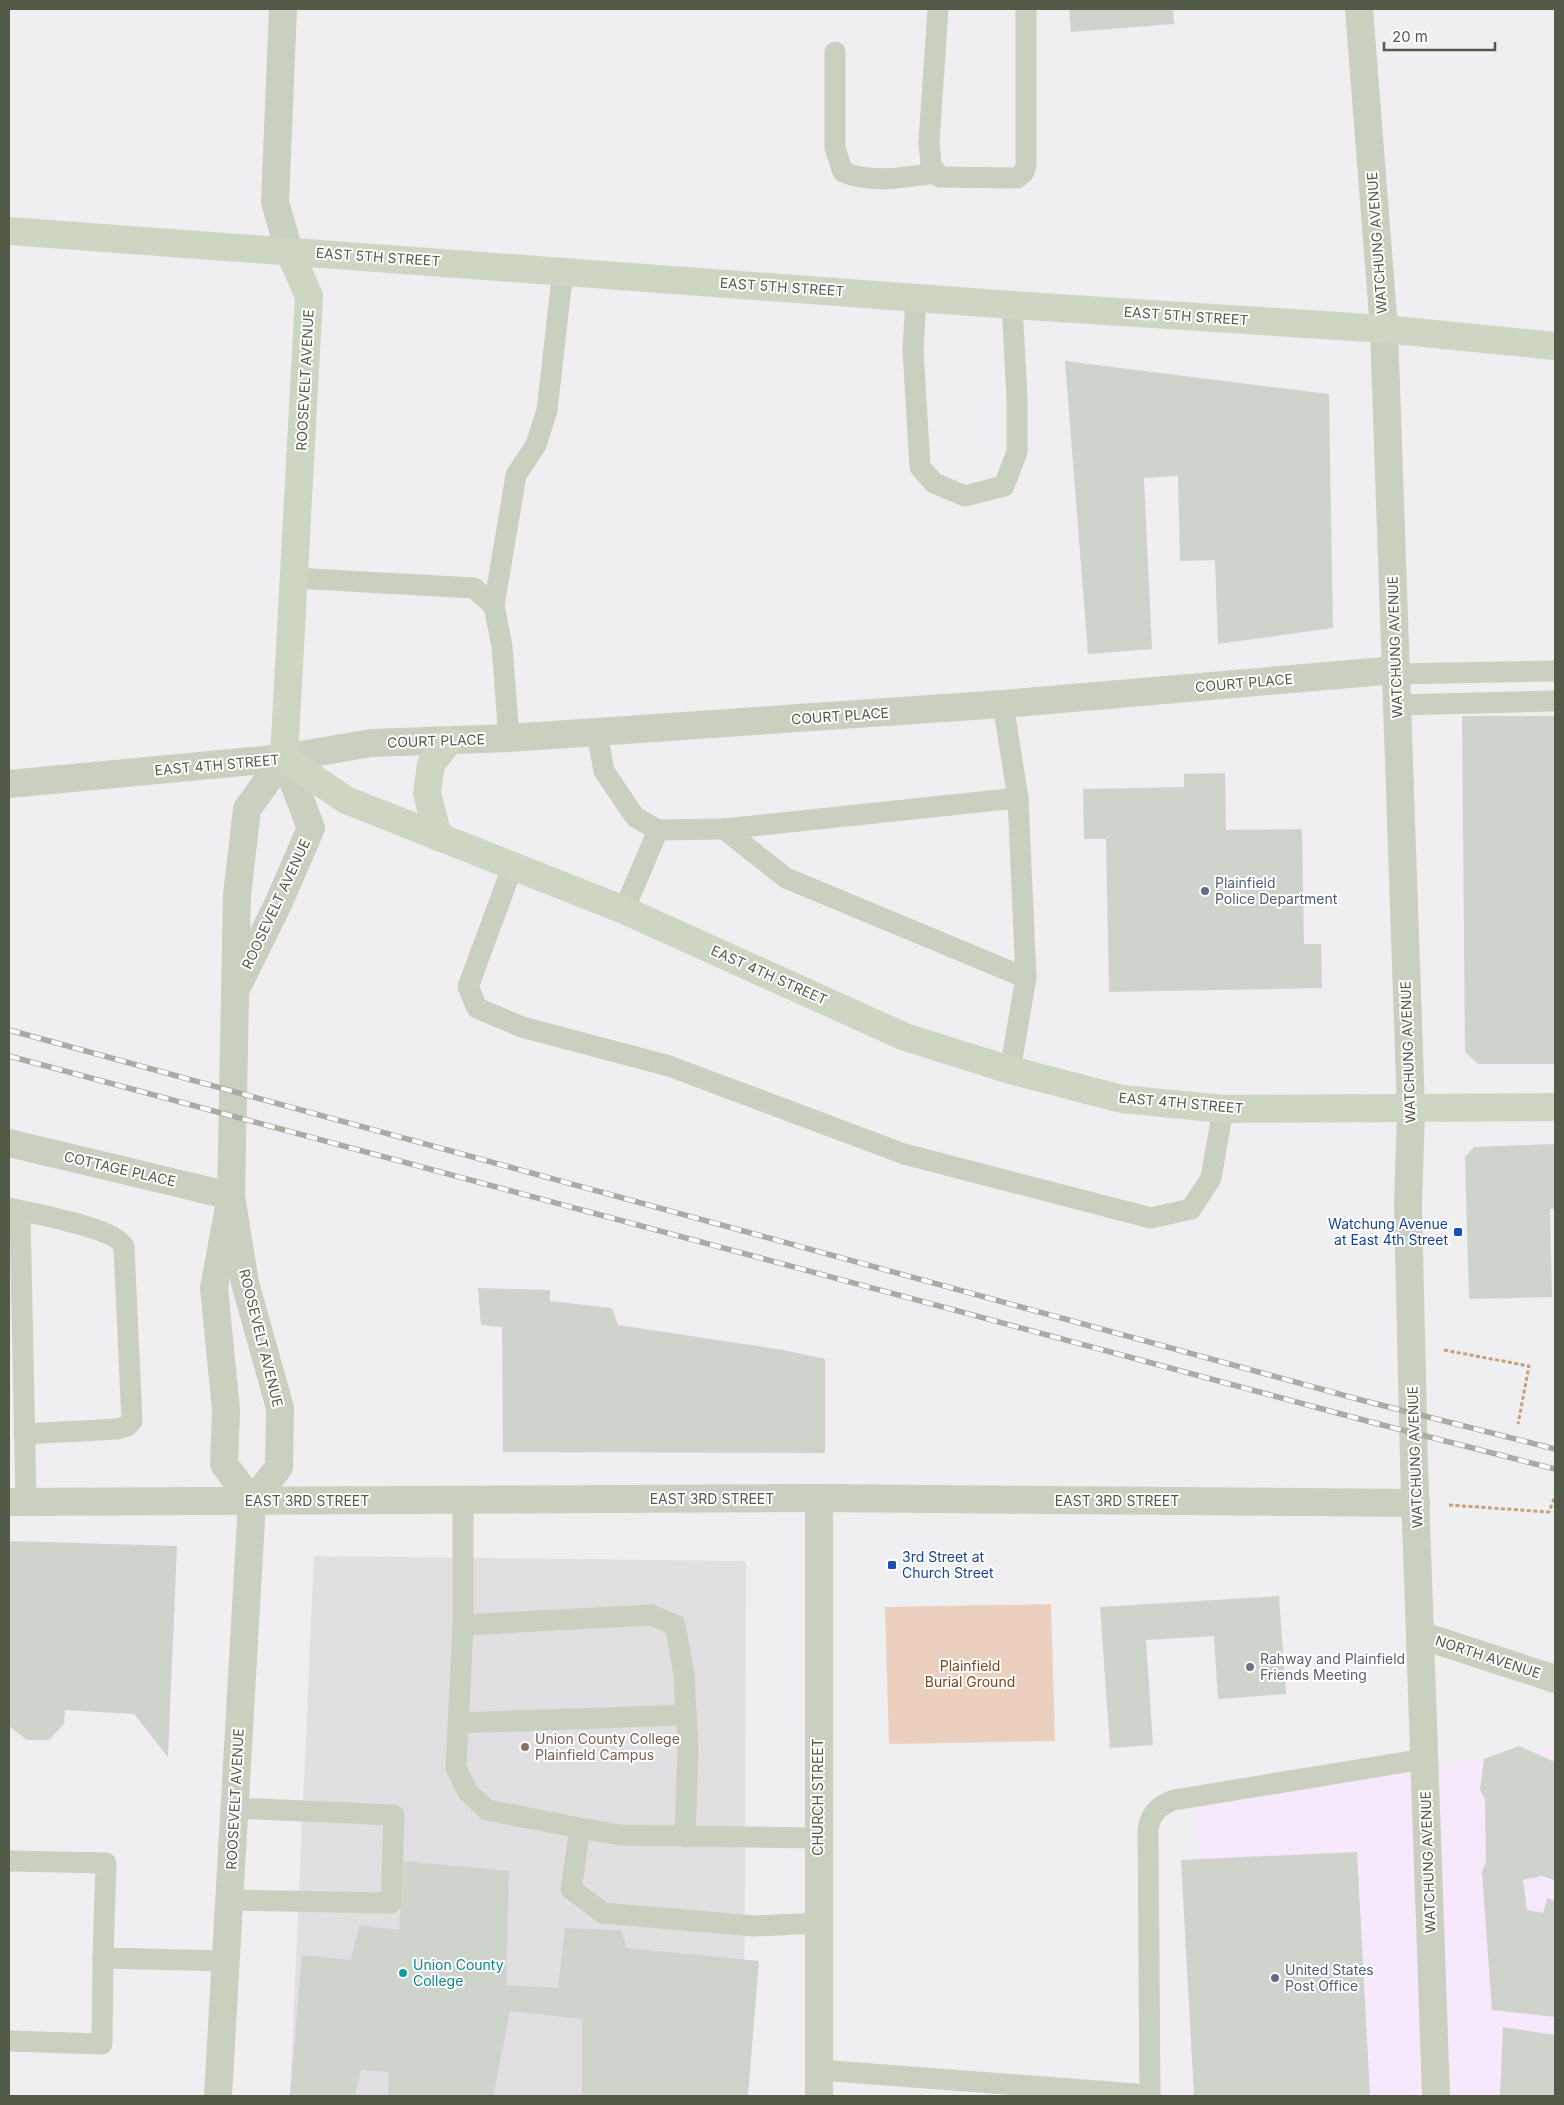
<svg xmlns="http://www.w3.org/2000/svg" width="1564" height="2105" font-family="Inter,sans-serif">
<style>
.commercial{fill:#f5e9fb}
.education{fill:#e0e0e2}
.green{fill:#ecd0bf}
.building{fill:#ced3cc}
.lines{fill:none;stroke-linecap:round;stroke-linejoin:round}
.path{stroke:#c8a07a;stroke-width:3;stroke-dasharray:4 2.5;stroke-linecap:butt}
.service{stroke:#c9d0c0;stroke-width:21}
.minor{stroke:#c9d0c0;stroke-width:28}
.tertiary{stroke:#c9d0c0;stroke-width:28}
.secondary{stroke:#ccd6c2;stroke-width:28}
.rail-casing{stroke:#a8ada4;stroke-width:5.5}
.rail{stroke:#fff;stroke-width:4;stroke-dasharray:11;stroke-linecap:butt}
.service-dot{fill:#5c6f8a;stroke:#fff;stroke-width:2}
.transit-dot{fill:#1a4fb4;stroke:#fff;stroke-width:2}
.worship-dot{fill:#6b7280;stroke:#fff;stroke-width:2}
.education-dot{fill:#8d6e63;stroke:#fff;stroke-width:2}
.culture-dot{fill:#0f9aa8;stroke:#fff;stroke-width:2}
.labels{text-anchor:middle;stroke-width:4;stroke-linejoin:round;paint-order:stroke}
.street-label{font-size:14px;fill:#525b48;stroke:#fff}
.service-label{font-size:14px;fill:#4e5e75;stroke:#fff;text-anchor:start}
.transit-label{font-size:14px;fill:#164399;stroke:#fff;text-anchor:end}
.worship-label{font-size:14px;fill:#5b616d;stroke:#fff;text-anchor:start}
.park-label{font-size:14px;fill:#78491d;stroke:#fff}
.education-label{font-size:14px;fill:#785e54;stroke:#fff;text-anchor:start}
.culture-label{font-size:14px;fill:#0d838f;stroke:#fff;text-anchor:start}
</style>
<rect width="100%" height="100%" fill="#efeff1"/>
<polygon class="commercial" points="1555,1749 1555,2096 1212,2096 1196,1800"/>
<polygon class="education" points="314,1556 746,1561 744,2096 290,2096"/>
<polygon class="green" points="1051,1604 1055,1741 889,1744 885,1607"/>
<g class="building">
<polygon points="1069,9 1173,9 1174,24 1071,32"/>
<polygon points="1065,361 1329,394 1333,628 1218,644 1215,560 1180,561 1178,476 1144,478 1152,649 1088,654"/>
<polygon points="1462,716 1555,716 1555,1064 1478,1064 1465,1052"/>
<polygon points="1225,773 1226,830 1302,829 1304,944 1321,944 1322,988 1109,992 1106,839 1084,839 1083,789 1184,787 1184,774"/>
<polygon points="1555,1144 1555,1209 1550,1209 1552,1297 1469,1299 1465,1157 1474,1147"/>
<polygon points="478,1288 550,1290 550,1301 612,1308 618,1325 783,1350 825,1359 825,1453 503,1452 502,1327 481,1325"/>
<polygon points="9,1541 177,1546 168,1757 134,1714 65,1710 64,1724 49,1740 27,1740 9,1726"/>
<polygon points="1279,1596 1286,1694 1218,1699 1214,1636 1146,1640 1153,1745 1110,1748 1100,1607"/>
<polygon points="1519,1746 1555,1762 1555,1880 1542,1876 1523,1880 1527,1910 1543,1913 1547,1898 1555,1901 1555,2017 1492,2010 1482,1872 1486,1862 1485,1799 1480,1790 1484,1759"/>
<polygon points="1357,1852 1370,2096 1194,2096 1181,1860"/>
<polygon points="403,1861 509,1871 506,1985 558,1988 565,1928 621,1930 627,1948 759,1961 748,2096 582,2096 582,2019 510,2011 493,2096 388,2096 389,2072 361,2070 355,2096 290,2096 302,1955 350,1960 360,1925 399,1930"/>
<polygon points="1503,2027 1555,2035 1555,2096 1500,2096"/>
</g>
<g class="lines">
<g class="path">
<polyline points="1444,1350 1529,1366 1518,1424"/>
<polyline points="1449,1505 1549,1512 1555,1496"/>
</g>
<g class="service">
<polyline points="938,9 929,142 931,165 940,177 1017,178 1024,172 1026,166 1026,9"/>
<path d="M835,52V148L843,172C872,184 905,177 935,173"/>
<polyline points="916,298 913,350 920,467 934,483 965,496 1004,486 1017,452 1017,398 1012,305"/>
<polyline points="294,578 474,588 494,606 502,646 509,738"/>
<polyline points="494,606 516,475 536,445 547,410 563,270"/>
<polyline points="1396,674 1555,671"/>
<polyline points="1003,704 1018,798 1026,978 1010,1070"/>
<polyline points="1396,705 1555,701"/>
<polyline points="597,733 604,771 635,817 658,830 724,829 1018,798"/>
<polyline points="724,829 786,878 1026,978"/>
<polyline points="512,868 468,987 477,1008 522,1027 669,1066 904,1154 1151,1218 1191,1209 1211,1178 1223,1109"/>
<polyline points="624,910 658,830"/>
<path d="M9,1208C30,1213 117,1228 124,1247L132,1421L127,1426L118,1429L24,1434"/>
<polyline points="20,1211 26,1502"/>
<polyline points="463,1501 463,1625 456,1768 468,1792 487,1810 580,1828"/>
<polyline points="463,1625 651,1615 675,1625 684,1674 688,1750 685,1837"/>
<polyline points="458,1723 686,1715"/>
<polyline points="818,1838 620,1835 580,1828 571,1889 603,1913 754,1926 820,1923"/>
<polyline points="9,1861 106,1863 103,1958 226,1961"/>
<polyline points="229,1900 391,1903 394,1815 234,1808"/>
<polyline points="9,2041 102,2044 103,1958"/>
<polyline points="819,2070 1150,2095"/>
<path d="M1150,2096L1148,1830C1150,1814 1159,1805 1174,1800L1424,1759"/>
</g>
<g class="minor">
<polyline points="283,9 275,202 289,251"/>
<polyline points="9,784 284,758 371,743 509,738 1003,704 1396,670"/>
<polyline points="238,985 279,902 311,828 284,758"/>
<polyline points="9,1143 231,1196"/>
<polyline points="9,1502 819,1498 1416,1503"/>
<polyline points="252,1502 224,1464 226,1410 214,1288 231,1196 237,895 247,809 284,758"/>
<polyline points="1420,1635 1555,1679"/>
<polyline points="218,2096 252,1502 279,1467 280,1408 245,1283 231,1196"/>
<polyline points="819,2096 819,1498"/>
</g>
<polyline class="tertiary" points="1359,9 1384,329 1411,1109 1408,1207 1414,1464 1436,2096"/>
<g class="secondary">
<polyline points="9,231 1012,305 1384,329 1555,346"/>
<polyline points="289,251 309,296 284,758 346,800 624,910 905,1037 1010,1070 1122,1099 1223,1109 1555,1107"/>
<polyline points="438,837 427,793 431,764 449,741"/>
</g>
<defs>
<g id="rail">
<polyline points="9,1030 1361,1400 1555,1449"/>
<polyline points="9,1056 1367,1421 1555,1469"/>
</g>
</defs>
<use href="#rail" class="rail-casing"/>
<use href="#rail" class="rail"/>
</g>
<g class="service-dot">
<circle cx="1205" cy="891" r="5"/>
<circle cx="1275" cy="1978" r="5"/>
</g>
<g class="transit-dot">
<rect x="1453" y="1227" width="10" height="10" rx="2.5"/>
<rect x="887" y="1560" width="10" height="10" rx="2.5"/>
</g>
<circle class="worship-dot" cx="1250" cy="1667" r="5"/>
<circle class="education-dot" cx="525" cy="1747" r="5"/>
<circle class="culture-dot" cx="403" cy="1973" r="5"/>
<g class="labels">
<g class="street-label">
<text transform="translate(1377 243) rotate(-94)" y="5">WATCHUNG AVENUE</text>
<text transform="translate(378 257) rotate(4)" y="5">EAST 5TH STREET</text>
<text transform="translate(782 287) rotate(4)" y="5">EAST 5TH STREET</text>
<text transform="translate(1186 316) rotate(4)" y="5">EAST 5TH STREET</text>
<text transform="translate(305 380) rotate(-87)" y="5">ROOSEVELT AVENUE</text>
<text transform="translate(1395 647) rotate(-92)" y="5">WATCHUNG AVENUE</text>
<text transform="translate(1244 683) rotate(-5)" y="5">COURT PLACE</text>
<text transform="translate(840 716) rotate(-4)" y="5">COURT PLACE</text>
<text transform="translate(436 741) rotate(-2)" y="5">COURT PLACE</text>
<text transform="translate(217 765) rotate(-5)" y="5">EAST 4TH STREET</text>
<text transform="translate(276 904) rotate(-65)" y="5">ROOSEVELT AVENUE</text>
<text transform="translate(769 975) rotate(24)" y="5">EAST 4TH STREET</text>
<text transform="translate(1408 1052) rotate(-92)" y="5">WATCHUNG AVENUE</text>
<text transform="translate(1181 1103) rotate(5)" y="5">EAST 4TH STREET</text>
<text transform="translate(120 1169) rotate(13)" y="5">COTTAGE PLACE</text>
<text transform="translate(261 1338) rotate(76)" y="5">ROOSEVELT AVENUE</text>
<text transform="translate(1415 1457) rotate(-92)" y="5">WATCHUNG AVENUE</text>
<text x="712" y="1504">EAST 3RD STREET</text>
<text x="307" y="1506">EAST 3RD STREET</text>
<text x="1117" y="1506">EAST 3RD STREET</text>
<text transform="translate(1488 1657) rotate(18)" y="5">NORTH AVENUE</text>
<text transform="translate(818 1797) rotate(-90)" y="5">CHURCH STREET</text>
<text transform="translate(235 1799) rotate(-87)" y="5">ROOSEVELT AVENUE</text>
<text transform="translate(1428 1862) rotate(-92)" y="5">WATCHUNG AVENUE</text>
</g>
<g class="service-label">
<text x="1215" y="888">Plainfield<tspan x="1215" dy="16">Police Department</tspan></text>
<text x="1285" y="1975">United States<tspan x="1285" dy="16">Post Office</tspan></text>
</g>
<g class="transit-label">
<text x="1448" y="1229">Watchung Avenue<tspan x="1448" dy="16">at East 4th Street</tspan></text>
<text x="902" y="1562" text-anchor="start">3rd Street at<tspan x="902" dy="16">Church Street</tspan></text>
</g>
<g class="worship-label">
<text x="1260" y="1664">Rahway and Plainfield<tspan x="1260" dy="16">Friends Meeting</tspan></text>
</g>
<g class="park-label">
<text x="970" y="1671">Plainfield<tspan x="970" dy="16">Burial Ground</tspan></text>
</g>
<g class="education-label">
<text x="535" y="1744">Union County College<tspan x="535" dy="16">Plainfield Campus</tspan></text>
</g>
<g class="culture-label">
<text x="413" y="1970">Union County<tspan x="413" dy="16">College</tspan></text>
</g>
</g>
<rect width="1564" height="2105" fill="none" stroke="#525b48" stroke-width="20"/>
<path d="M1384 42v8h111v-8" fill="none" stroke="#525b48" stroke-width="2.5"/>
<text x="1392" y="42" font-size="15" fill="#525b48" stroke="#ffffff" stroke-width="4" paint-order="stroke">20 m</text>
</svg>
